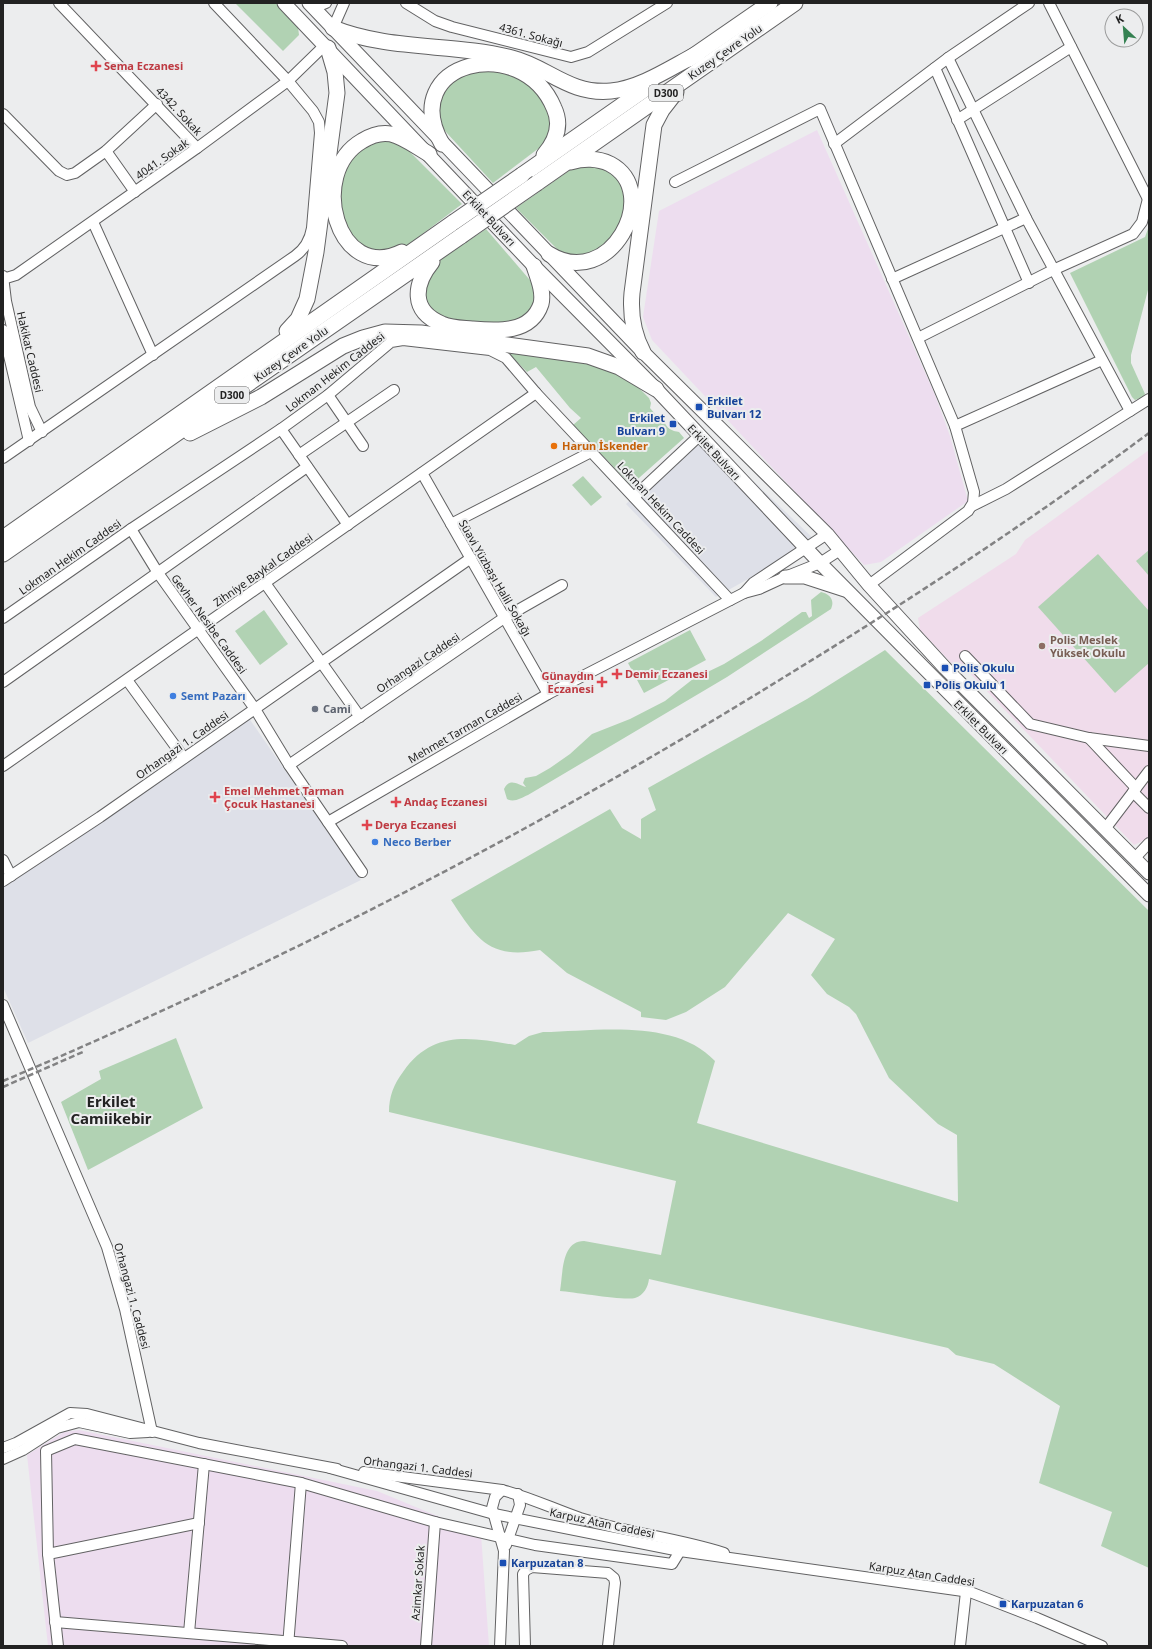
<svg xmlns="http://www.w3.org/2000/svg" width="1152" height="1649" font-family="'Noto Sans',sans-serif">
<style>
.built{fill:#dee0e8}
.industrial{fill:#edddef}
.education{fill:#f0dceb}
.green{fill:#b1d2b3}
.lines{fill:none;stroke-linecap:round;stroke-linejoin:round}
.minor-casing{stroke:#626263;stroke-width:12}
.major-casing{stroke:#626263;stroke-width:15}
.highway-casing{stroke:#626263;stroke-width:17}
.minor{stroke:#fff;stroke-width:10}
.major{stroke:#fff;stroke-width:13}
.highway{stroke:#fff;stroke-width:15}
.rail{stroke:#828283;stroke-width:2.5;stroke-dasharray:6 3;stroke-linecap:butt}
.highway-bridge-casing{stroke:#626263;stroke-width:17;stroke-linecap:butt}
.highway-bridge{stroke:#fff;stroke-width:15}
.health-dot{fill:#e0444e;stroke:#ecedee;stroke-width:1.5}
.transit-dot{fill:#1a4fb4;stroke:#ecedee;stroke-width:1.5}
.food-dot{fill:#e8710a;stroke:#ecedee;stroke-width:1.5}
.education-dot{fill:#8d6e63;stroke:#ecedee;stroke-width:1.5}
.shop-dot{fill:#3f7fe0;stroke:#ecedee;stroke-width:1.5}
.worship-dot{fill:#6b7280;stroke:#ecedee;stroke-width:1.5}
.labels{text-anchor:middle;stroke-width:4;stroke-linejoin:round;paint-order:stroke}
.shield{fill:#ecedee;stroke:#5f5f5f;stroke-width:1}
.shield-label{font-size:10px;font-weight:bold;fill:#222}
.street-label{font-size:11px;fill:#222;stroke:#ecedee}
.health-label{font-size:11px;font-weight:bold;fill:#be3a42;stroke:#ecedee;text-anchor:start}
.transit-label{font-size:11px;font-weight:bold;fill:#164399;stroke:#ecedee;text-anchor:start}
.food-label{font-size:11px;font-weight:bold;fill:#c56008;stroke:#ecedee;text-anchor:start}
.education-label{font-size:11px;font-weight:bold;fill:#785e54;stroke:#ecedee;text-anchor:start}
.shop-label{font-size:11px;font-weight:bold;fill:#366cbe;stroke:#ecedee;text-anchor:start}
.worship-label{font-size:11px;font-weight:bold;fill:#5b616d;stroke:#ecedee;text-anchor:start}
.district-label{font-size:15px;font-weight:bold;fill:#222;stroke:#ecedee}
</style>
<rect width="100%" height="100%" fill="#ecedee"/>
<g class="built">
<polygon points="703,433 816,541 716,597 626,504"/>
<polygon points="246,714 361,880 28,1043 3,987 3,883"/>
</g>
<g class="industrial">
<polygon points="817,130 935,395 950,436 968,501 881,562 864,565 652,340 643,317 659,211"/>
<polygon points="79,1430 377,1491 481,1534 489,1646 48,1646 27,1455 64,1432"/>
</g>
<polygon class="education" points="1149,450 1149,838 1134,845 960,663 955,667 920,630 918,618 1016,554 1025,540"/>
<g class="green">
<polygon points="235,3 276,3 298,27 299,35 283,51"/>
<polygon points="480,67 527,78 553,117 547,142 493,183 445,131 438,121 442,87"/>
<polygon points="384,138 404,146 462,204 404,248 375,253 352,240 336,198 352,154"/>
<polygon points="594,163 619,176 627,202 616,236 588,258 562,254 516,208 573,168"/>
<polygon points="1149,226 1149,286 1131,355 1131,363 1145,394 1143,397 1135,400 1132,397 1070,273 1145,237"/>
<polygon points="486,229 535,286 536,304 515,325 446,321 426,306 425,275 443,258"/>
<path d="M505,350L602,363L637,386L649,398L651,403L650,408L656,415L661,417C667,426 667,430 679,432L684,438L631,485L573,425L581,418L570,408L536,367L527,372Z"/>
<polygon points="583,476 602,497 591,506 572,485"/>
<polygon points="1149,550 1149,576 1136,561"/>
<polygon points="1098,554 1149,611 1149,663 1115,693 1038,607"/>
<path d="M821,592C830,594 835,600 831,609L727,677L528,795C521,798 514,803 507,799L504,789C510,777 518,785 526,787L523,783L525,778L536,776L550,768L570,754L592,734L630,719L665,701L693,679L724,664L761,641L802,612H806L809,618L812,616L811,600Z"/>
<polygon points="264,610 288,644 260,665 235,631"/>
<polygon points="690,630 706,660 644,693 628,663"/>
<path d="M885,650L1149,911V1568L1101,1546L1112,1512L1039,1483L1060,1406L994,1364L956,1355L948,1348L649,1279C648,1287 644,1295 635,1298C625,1301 574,1292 560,1291C563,1274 561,1241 584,1241L661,1255L676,1181L389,1112C389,1096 394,1084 403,1072C433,1029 471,1038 515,1045L529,1036L543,1032C597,1031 675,1018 715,1061L697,1123L958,1202L957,1135L938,1124L889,1078L856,1014L849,1007L827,994L811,975L835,939L788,913L725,987L686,1012L666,1020L641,1017V1012L567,973L540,950C489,960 476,938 451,900L610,809L622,828L641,839V819L656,810L648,788L807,699Z"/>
<polygon points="176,1038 203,1108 88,1170 61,1102 101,1079 99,1071"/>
</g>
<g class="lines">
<defs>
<g id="minor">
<polyline points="59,3 197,148"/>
<polyline points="406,3 435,21 452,27 571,57 588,52 667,3"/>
<polyline points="1049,3 1148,199"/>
<polyline points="314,8 326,3"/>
<polyline points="333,28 344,3"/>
<polyline points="948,58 1026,218 1130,411 1006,489 972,506"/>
<polyline points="935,68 1029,283"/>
<polyline points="3,114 59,171 67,175 75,173 106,151 157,104"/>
<polyline points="957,120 1071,47"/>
<polyline points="834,144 948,58 1029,3"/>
<polyline points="106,151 135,192"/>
<polyline points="675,182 820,109 955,426 974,492 973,503 968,511 869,585"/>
<polyline points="93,222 153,355"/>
<polyline points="3,276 6,301 30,407 42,432"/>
<polyline points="3,279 16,275 197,148 288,81 325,45"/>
<polyline points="892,279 1026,218"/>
<polyline points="3,330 29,441"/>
<polyline points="918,338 1053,270 1133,234 1142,222 1149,195"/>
<polyline points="328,395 363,446"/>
<polyline points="1130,411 1149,399"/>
<polyline points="955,426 1102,360"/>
<polyline points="281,429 348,525"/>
<polyline points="299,455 394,390"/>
<path d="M3,458L295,256C305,249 310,240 312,228L320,133L319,122L313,111L288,81L214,3"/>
<polyline points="422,473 548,694"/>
<polyline points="634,497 699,436"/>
<polyline points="451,524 591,452"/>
<polyline points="131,529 158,573 255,709 289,765 362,872"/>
<polyline points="265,583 360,717"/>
<polyline points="744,593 753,583 827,534"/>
<polyline points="3,618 131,529 281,429 328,395 391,342 403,340 490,350 506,358 536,393 730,600"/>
<polyline points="965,656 1030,724 1089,738 1149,746"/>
<polyline points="127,680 184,758"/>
<polyline points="3,682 307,467"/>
<polyline points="1089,738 1136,788"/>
<polyline points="289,765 504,618 562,585"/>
<polyline points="3,766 536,393"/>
<polyline points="1133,792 1149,808"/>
<polyline points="328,822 548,694 744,593 759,589 785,577 820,563 840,550"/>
<polyline points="1105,829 1149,771"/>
<polyline points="1134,859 1149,843"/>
<polyline points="3,860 11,876"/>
<polyline points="3,881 100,817 471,558"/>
<polyline points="3,1005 107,1247 125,1309 152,1432"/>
<polyline points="3,1448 16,1443 70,1413 87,1414 199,1443 337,1469"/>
<polyline points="3,1459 23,1450 57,1428 79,1422 130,1433 148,1432"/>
<polyline points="330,1468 494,1514 680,1551 970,1592 1037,1618 1102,1646"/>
<path d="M364,1472L502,1490C529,1497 554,1509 580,1518C627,1533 677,1538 724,1553"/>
<polyline points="506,1545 520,1505 518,1494"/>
<polyline points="48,1554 199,1523"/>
<polyline points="55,1622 342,1646"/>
<polyline points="189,1633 204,1464"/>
<polyline points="58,1646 48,1554 46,1451 75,1439 301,1483 435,1522 535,1545 672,1564 680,1551"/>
<polyline points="288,1646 301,1483"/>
<polyline points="426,1646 435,1522"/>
<polyline points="500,1646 504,1551 492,1508 495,1497 502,1490"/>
<polyline points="525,1646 523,1574 526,1570 532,1567 608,1573 614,1578 615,1583 608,1646"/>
<polyline points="960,1646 966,1592"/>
</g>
<g id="major">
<polyline points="284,3 534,266 656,389 820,563 1149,895"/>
<polyline points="309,3 643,352 827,534 869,585 945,668 1149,873"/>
<polyline points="785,577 805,577 845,590"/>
</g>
<g id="highway">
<path d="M333,28C390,51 453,43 512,58C548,67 569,95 611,91C641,88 670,68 697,54"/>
<polyline points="689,59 770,3"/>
<path d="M442,144C396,62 522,31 554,108C562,125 556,141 544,155"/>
<polyline points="522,175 651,85"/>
<polyline points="537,183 795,3"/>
<path d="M402,252C337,284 307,173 362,141C370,136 381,132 391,134C404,137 418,148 429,154"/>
<path d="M549,254C610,292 663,192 610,164C598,158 583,158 571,162"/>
<path d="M432,262C414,284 410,311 442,324C451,328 462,328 472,329C497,331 531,334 541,304C544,292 538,278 534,266"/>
<polyline points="287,331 298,319 307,299 316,252 337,93 335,72 328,48"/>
<path d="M643,352C633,333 630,315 632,293L654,125L662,110L676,92"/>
<polyline points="190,433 261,397 343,346 363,338 385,332 421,333 588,356 619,367 656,389"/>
<polyline points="3,538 454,222"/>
<polyline points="3,554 461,236"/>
</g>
</defs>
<use href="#minor" class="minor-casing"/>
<use href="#major" class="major-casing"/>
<use href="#highway" class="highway-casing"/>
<use href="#minor" class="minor"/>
<use href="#major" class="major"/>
<use href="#highway" class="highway"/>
<g class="rail">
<path d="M3,1081C274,966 536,831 786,676C910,600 1032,520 1149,433"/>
<polyline points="3,1087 85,1051"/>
</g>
<defs>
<g id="highway-bridge">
<polyline points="454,222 522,175"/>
<polyline points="461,236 537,183"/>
</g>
</defs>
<use href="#highway-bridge" class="highway-bridge-casing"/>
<use href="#highway-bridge" class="highway-bridge"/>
</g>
<g class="health-dot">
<path d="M94 60h4v4h4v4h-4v4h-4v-4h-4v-4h4z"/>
<path d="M615 668h4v4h4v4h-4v4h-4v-4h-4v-4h4z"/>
<path d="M600 676h4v4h4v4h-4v4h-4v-4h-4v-4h4z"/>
<path d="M213 791h4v4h4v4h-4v4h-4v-4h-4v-4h4z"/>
<path d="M394 796h4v4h4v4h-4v4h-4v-4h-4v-4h4z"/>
<path d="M365 819h4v4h4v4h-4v4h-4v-4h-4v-4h4z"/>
</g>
<g class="transit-dot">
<rect x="695" y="403" width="8" height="8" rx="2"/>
<rect x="669" y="420" width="8" height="8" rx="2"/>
<rect x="941" y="664" width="8" height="8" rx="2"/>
<rect x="923" y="681" width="8" height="8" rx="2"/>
<rect x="499" y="1559" width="8" height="8" rx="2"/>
<rect x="999" y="1600" width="8" height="8" rx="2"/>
</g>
<circle class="food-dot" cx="554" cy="446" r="4"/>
<circle class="education-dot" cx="1042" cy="646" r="4"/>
<g class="shop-dot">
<circle cx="173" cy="696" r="4"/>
<circle cx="375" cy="842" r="4"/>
</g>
<circle class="worship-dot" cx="315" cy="709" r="4"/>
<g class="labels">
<g class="shield">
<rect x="649" y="85" width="34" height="16" rx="3"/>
<rect x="215" y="387" width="34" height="16" rx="3"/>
</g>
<g class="shield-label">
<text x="666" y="97">D300</text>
<text x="232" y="399">D300</text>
</g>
<g class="street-label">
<text transform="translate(531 35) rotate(15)" y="4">4361. Sokağı</text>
<text transform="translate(725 52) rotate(-35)" y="4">Kuzey Çevre Yolu</text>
<text transform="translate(179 111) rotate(47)" y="4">4342. Sokak</text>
<text transform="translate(162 159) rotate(-35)" y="4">4041. Sokak</text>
<text transform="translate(489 218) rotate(47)" y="4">Erkilet Bulvarı</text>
<text transform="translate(30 352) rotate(77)" y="4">Hakikat Caddesi</text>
<text transform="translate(291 354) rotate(-35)" y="4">Kuzey Çevre Yolu</text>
<text transform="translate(335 372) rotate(-38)" y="4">Lokman Hekim Caddesi</text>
<text transform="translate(714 452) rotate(47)" y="4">Erkilet Bulvarı</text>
<text transform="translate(661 508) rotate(47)" y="4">Lokman Hekim Caddesi</text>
<text transform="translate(70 557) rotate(-35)" y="4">Lokman Hekim Caddesi</text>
<text transform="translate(263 570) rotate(-35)" y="4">Zihniye Baykal Caddesi</text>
<text transform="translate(495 578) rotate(60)" y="4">Süavi Yüzbaşı Halil Sokağı</text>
<text transform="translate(209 624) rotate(54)" y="4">Gevher Nesibe Caddesi</text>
<text transform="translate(418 663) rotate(-34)" y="4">Orhangazi Caddesi</text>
<text transform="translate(981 727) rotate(45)" y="4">Erkilet Bulvarı</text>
<text transform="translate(465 728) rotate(-30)" y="4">Mehmet Tarman Caddesi</text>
<text transform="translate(182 745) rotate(-35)" y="4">Orhangazi 1. Caddesi</text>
<text transform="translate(132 1296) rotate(75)" y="4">Orhangazi 1. Caddesi</text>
<text transform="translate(418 1467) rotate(7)" y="4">Orhangazi 1. Caddesi</text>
<text transform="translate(602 1523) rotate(12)" y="4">Karpuz Atan Caddesi</text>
<text transform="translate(922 1574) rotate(9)" y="4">Karpuz Atan Caddesi</text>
<text transform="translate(418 1583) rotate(-86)" y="4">Azimkar Sokak</text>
</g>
<g class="health-label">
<text x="104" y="70">Sema Eczanesi</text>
<text x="625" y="678">Demir Eczanesi</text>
<text x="594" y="680" text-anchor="end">Günaydın<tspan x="594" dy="13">Eczanesi</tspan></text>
<text x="224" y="795">Emel Mehmet Tarman<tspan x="224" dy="13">Çocuk Hastanesi</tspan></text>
<text x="404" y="806">Andaç Eczanesi</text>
<text x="375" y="829">Derya Eczanesi</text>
</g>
<g class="transit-label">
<text x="707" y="405">Erkilet<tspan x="707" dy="13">Bulvarı 12</tspan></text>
<text x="665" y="422" text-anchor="end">Erkilet<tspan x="665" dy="13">Bulvarı 9</tspan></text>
<text x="953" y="672">Polis Okulu</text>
<text x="935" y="689">Polis Okulu 1</text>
<text x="511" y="1567">Karpuzatan 8</text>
<text x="1011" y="1608">Karpuzatan 6</text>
</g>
<g class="food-label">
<text x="562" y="450">Harun İskender</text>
</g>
<g class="education-label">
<text x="1050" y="644">Polis Meslek<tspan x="1050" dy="13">Yüksek Okulu</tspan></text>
</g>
<g class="shop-label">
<text x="181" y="700">Semt Pazarı</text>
<text x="383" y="846">Neco Berber</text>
</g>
<g class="worship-label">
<text x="323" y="713">Cami</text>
</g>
<g class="district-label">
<text x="111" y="1107">Erkilet<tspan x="111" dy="17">Camiikebir</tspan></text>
</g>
</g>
<rect width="1152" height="1649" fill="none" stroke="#222222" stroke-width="8"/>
<g transform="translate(1124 28) rotate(334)"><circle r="19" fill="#ecedee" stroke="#9b9c9c"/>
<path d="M0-3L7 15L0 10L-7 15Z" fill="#348151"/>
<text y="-6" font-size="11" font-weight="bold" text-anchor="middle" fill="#222222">K</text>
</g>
</svg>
